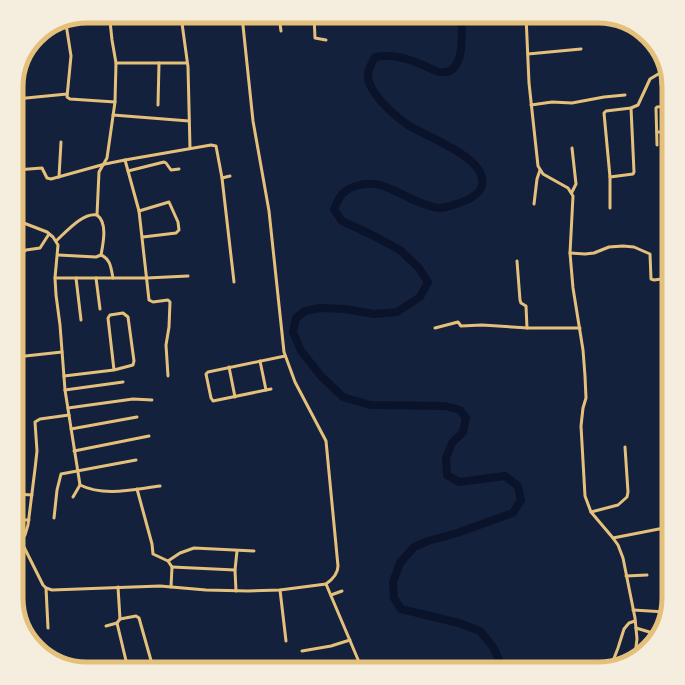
<svg xmlns="http://www.w3.org/2000/svg" width="685" height="685" font-family="'IBM Plex Sans',sans-serif">
<style>
.lines{fill:none;stroke-linecap:round;stroke-linejoin:round}
.river{stroke:#0b132b;stroke-width:8}
.minor{stroke:#e5c07b;stroke-width:3}
.rim{fill:none;stroke:#e5c07b;stroke-width:5}
</style>
<rect width="100%" height="100%" fill="#14213d"/>
<g class="lines">
<path class="river" d="M461,16C462,31 466,76 440,72C434,71 428,67 423,65C406,58 393,54 375,57C372,62 369,68 368,74C366,91 395,116 408,125C424,136 493,159 481,188C478,195 470,199 462,202C456,204 446,208 439,208C435,208 431,206 427,205C401,198 385,177 356,186C343,190 339,197 334,209L342,221L370,234L400,250L418,267L428,282L420,297L397,312L374,314L345,309L320,308L305,311L296,318L293,332L301,351L321,376L343,397L370,405L445,406L460,410L466,418L463,432L452,443L446,458L447,475L459,482L505,476L518,486L521,500L513,513L457,533L428,541L414,547L400,563L393,582L394,598L401,609L459,623L480,631L493,647L500,662L496,669"/>
<g class="minor">
<polyline points="181,16 188,67 190,148"/>
<polyline points="279,16 281,31"/>
<polyline points="314,16 315,38 326,40"/>
<polyline points="526,16 529,83 538,166 543,174 568,188 573,196 570,253 573,288 583,350 585,376 586,398 583,408 581,426 585,496 591,512 613,538 618,545 623,558 635,618 637,639 635,655"/>
<polyline points="66,24 71,56 67,97 70,99 115,102"/>
<polyline points="528,54 581,49"/>
<polyline points="116,63 187,63"/>
<polyline points="660,64 661,85"/>
<polyline points="16,99 67,94"/>
<polyline points="158,105 159,63"/>
<polyline points="531,105 552,102 572,103 604,97 625,95"/>
<polyline points="666,106 667,132"/>
<polyline points="113,115 189,121"/>
<polyline points="657,132 669,132"/>
<polyline points="657,145 656,108 657,107 669,106"/>
<polyline points="572,148 576,184 572,192"/>
<polyline points="125,160 211,145 216,146 222,178 234,282"/>
<polyline points="16,170 42,168 47,178 51,179 105,164 125,160 139,211 149,300 153,302 168,300 170,302 169,327 166,345 168,376"/>
<polyline points="128,171 164,162 166,163 171,170 179,169"/>
<polyline points="59,177 61,142"/>
<polyline points="610,177 633,174 634,172 631,108"/>
<polyline points="222,178 230,176"/>
<polyline points="534,204 537,179 540,170"/>
<polyline points="610,208 610,177 604,113 606,111 631,108 638,105 650,79 660,73"/>
<polyline points="139,211 169,202 178,222 179,230 176,233 143,237"/>
<path d="M97,215C108,223 103,244 101,255C111,259 111,269 113,278"/>
<path d="M16,220L47,232L53,237L58,245L55,278L56,295L60,325L65,390L80,485C104,497 135,489 160,486"/>
<path d="M56,241C66,232 83,212 97,215L99,172L107,158L115,102L116,63L112,40L110,21L108,16"/>
<polyline points="570,253 585,254 594,253 609,247 623,246 634,247 650,254 651,279 654,280 669,278"/>
<polyline points="58,255 96,257 101,255"/>
<polyline points="517,261 520,300 521,303 526,306 527,328"/>
<polyline points="55,278 147,278 188,276"/>
<polyline points="76,278 81,320"/>
<polyline points="96,278 100,309"/>
<polyline points="23,318 22,253 26,250 40,248 49,234"/>
<polyline points="21,324 23,356"/>
<polyline points="435,328 458,322 461,326 482,325 528,328 580,328"/>
<polyline points="16,357 62,352"/>
<polyline points="260,361 266,390"/>
<polyline points="229,367 235,397"/>
<polyline points="64,376 114,370 133,365 134,361 128,317 123,313 110,315 108,318 114,370"/>
<polyline points="271,389 213,401 211,398 206,374 208,372 285,356"/>
<polyline points="65,390 123,382"/>
<polyline points="68,408 133,399 152,400"/>
<polyline points="71,429 137,417"/>
<polyline points="74,451 149,436"/>
<polyline points="137,489 152,544 153,554 168,561 172,567 171,587"/>
<polyline points="16,494 32,495"/>
<polyline points="73,497 80,485"/>
<polyline points="591,512 618,505 627,497 628,492 625,447"/>
<polyline points="54,518 57,490 61,474 136,460"/>
<polyline points="16,520 29,520"/>
<path d="M16,538L21,541L43,585L46,588L52,590L160,586L206,590L248,591L280,590L326,584C333,579 338,574 338,566L326,441L295,382L284,352L269,211L253,121L242,16"/>
<polyline points="613,538 669,527"/>
<polyline points="21,540 25,535 28,525 35,469 37,451 35,422 40,419 69,415"/>
<polyline points="168,561 180,553 194,548 254,551"/>
<polyline points="172,567 235,570"/>
<polyline points="626,576 647,575"/>
<polyline points="326,584 362,669"/>
<polyline points="46,588 48,628"/>
<polyline points="280,590 286,641"/>
<polyline points="236,591 235,570 237,551"/>
<polyline points="331,595 342,591"/>
<polyline points="633,610 666,612"/>
<polyline points="120,619 136,616 139,618 152,664 151,667 145,669"/>
<polyline points="117,623 128,669"/>
<polyline points="106,626 117,623 120,619 118,587"/>
<polyline points="636,628 656,634"/>
<polyline points="302,651 331,646 350,640"/>
<polyline points="368,669 381,666 400,666"/>
<polyline points="591,669 592,665 609,663 613,661 618,648 624,629 629,623 635,621"/>
</g>
</g>
<path d="M0 0H685V685H0ZM87 23H598A64 64 0 0 1 662 87V598A64 64 0 0 1 598 662H87A64 64 0 0 1 23 598V87A64 64 0 0 1 87 23Z" fill="#f5edde" fill-rule="evenodd"/>
<path class="rim" d="M87 23H598A64 64 0 0 1 662 87V598A64 64 0 0 1 598 662H87A64 64 0 0 1 23 598V87A64 64 0 0 1 87 23Z"/>
</svg>
